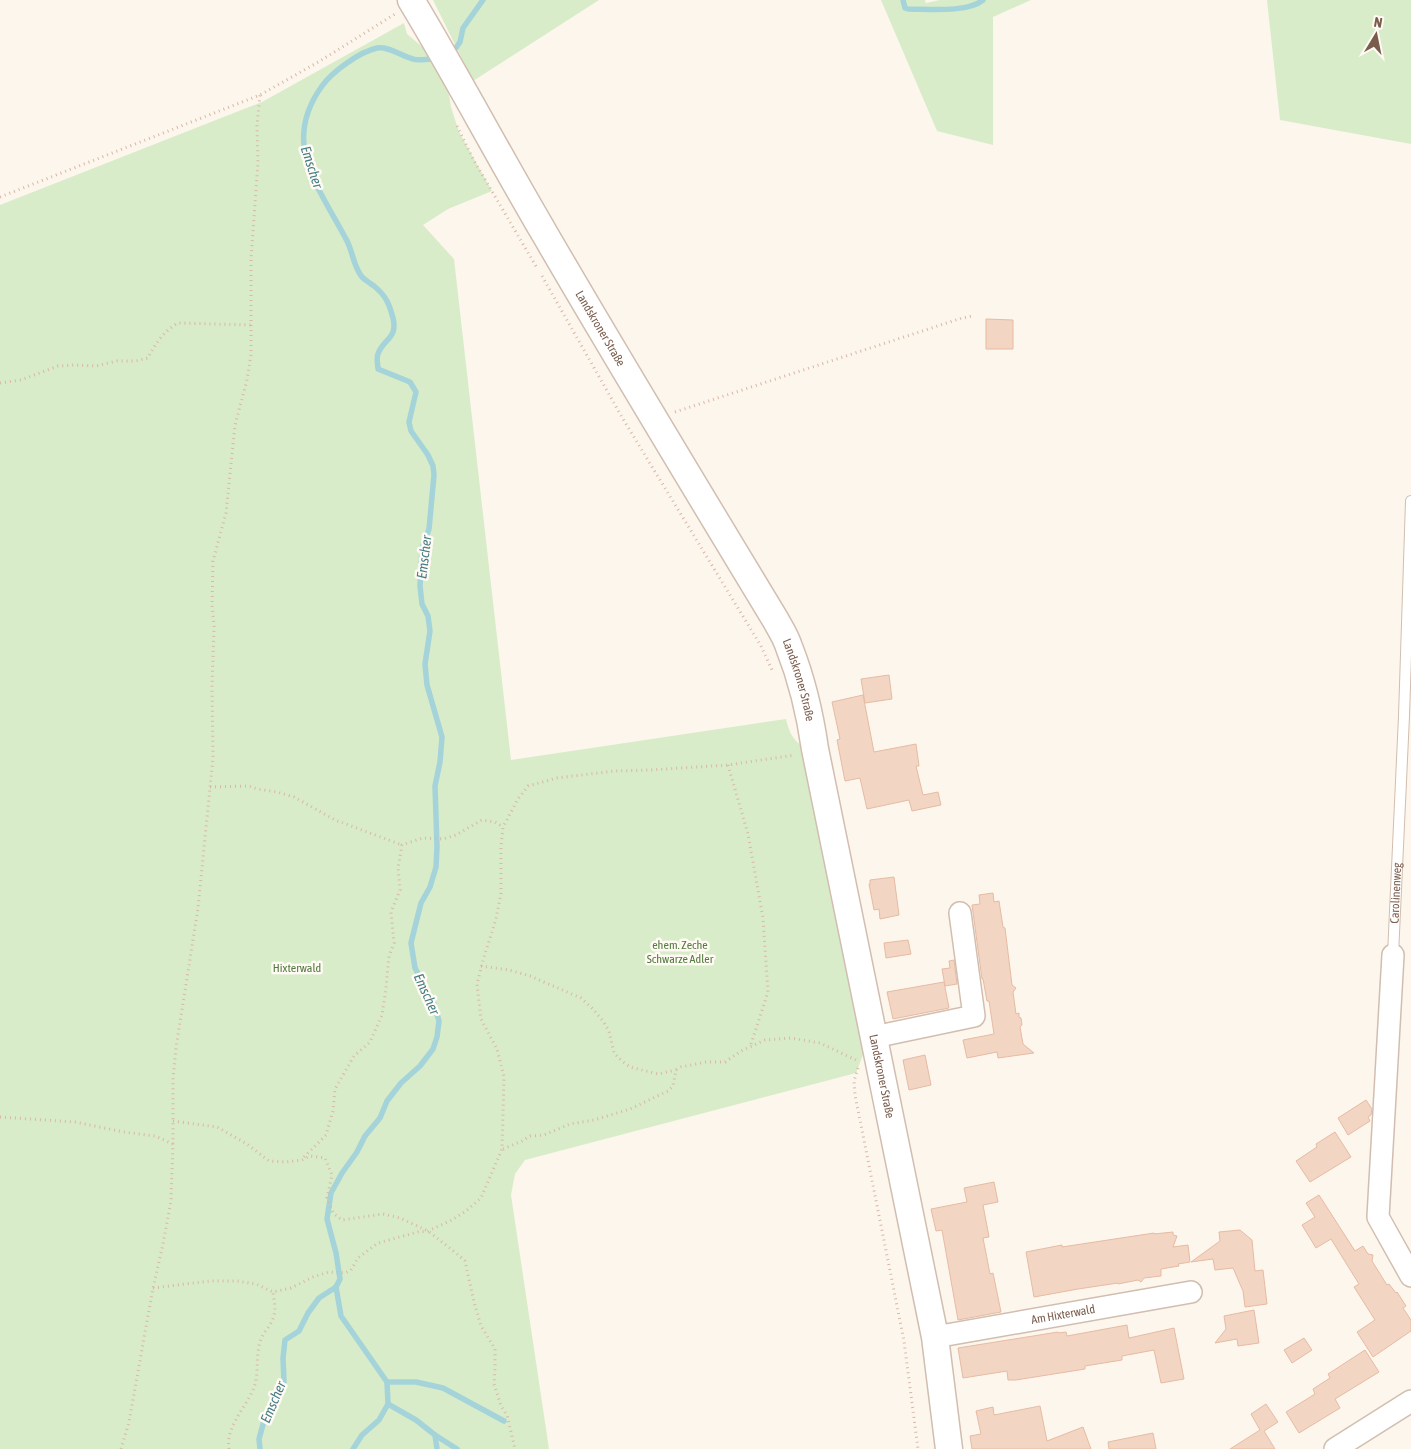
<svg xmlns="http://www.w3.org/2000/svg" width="1411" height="1449" font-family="'Asap Condensed',sans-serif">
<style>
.green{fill:#d8ecc9}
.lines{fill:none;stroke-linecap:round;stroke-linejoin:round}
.stream{stroke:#a5d3da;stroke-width:5.5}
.building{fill:#f3d5c3;stroke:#e6bba3}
.service-casing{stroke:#d1beb0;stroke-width:12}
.minor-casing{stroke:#d1beb0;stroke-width:24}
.tertiary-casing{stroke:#d1beb0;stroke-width:29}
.path{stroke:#d9b8a5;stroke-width:3;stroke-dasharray:1 4;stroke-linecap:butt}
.service{stroke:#fff;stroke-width:10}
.minor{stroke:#fff;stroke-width:21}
.tertiary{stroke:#fff;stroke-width:26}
.labels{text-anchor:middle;stroke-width:5;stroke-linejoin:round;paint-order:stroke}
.street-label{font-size:12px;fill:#7a5c4d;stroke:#fffaf3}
.park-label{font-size:12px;fill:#537a41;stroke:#fffaf3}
.water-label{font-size:14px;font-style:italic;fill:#437c86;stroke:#fffaf3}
</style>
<rect width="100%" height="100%" fill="#fdf6ec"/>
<g class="green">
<polygon points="433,0 599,0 473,81"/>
<polygon points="881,0 925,0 926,3 940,0 1031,0 993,17 993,145 937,131"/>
<polygon points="1267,0 1411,0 1411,144 1280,120"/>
<path d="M404,23L407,34L426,50L448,89L451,107L459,132L492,191L448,209L423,225L454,259L511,760L786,719C789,731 792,739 802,746L864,1052L856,1073L525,1160L515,1174L511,1195L549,1449H0V205L262,102Z"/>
</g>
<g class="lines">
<g class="stream">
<path d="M903,0L905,8L908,9C929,9 967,13 983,0"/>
<polyline points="455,49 460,42 463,28 483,0"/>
<polyline points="387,1382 416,1382 443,1388 504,1421"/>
<polyline points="388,1404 416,1420 435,1435 437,1449"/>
<polyline points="435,1435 457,1449"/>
<polyline points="260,1449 259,1439 265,1417 284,1382 283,1358 285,1340 299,1331 308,1313 319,1298 336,1287"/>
<path d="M353,1449L362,1435L379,1420L388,1404L387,1382L341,1316L336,1287L340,1279L336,1253L327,1219L331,1193L342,1173L357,1152L365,1136L380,1118L387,1101L401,1083L420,1066L433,1049L437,1037L439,1021L434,1004L415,968L411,943L421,903L430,887L436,867L437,847L435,786L440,762L442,737L427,685L425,664L430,631L428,616L422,604L420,586L422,548L429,529L434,475L433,466L428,455L411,431L409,422L416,392L410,382L378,369C378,365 376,358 378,354C383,339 398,339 393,318C389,303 386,296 374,286C370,283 365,280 362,277C353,266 353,251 346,239C319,187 280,144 322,86C332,72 359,52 377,48C389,46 401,56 413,59C418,61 426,59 431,59"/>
</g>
</g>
<g class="building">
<polygon points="986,319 1013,320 1013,349 986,349"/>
<polygon points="889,675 892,699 865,703 861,679"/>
<polygon points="863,695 874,752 916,744 919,766 916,766 923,795 938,792 941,805 912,811 909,800 867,809 860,778 845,781 837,740 840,739 832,702"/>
<polygon points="894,877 899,915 880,919 879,909 874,910 869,884 870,884 870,880"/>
<polygon points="993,893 994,902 999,901 1003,927 1005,928 1012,985 1016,988 1013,992 1016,1014 1019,1013 1019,1017 1021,1018 1022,1025 1020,1027 1023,1044 1034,1053 998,1058 997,1052 967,1058 963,1040 994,1034 989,1001 987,1001 983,979 982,979 972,905 980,904 979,895"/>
<polygon points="908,940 911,954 886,958 884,943"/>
<polygon points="954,960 957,984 945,986 942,969 950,968 949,961"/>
<polygon points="944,982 949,1008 893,1019 887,992"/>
<polygon points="925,1055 931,1085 909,1090 903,1060"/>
<polygon points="1366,1100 1372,1109 1371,1115 1368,1117 1370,1121 1348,1135 1338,1118"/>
<polygon points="1335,1132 1351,1157 1310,1182 1296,1161 1317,1147 1316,1144"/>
<polygon points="994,1182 998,1202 983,1205 989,1237 983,1238 990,1274 993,1273 1001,1312 958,1320 942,1230 936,1231 931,1209 967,1202 964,1188"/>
<polygon points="1319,1195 1355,1251 1363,1246 1368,1254 1373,1255 1372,1261 1387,1285 1389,1284 1396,1293 1397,1292 1406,1306 1403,1308 1411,1320 1411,1331 1373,1357 1357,1332 1375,1320 1354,1287 1359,1284 1331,1239 1316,1248 1302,1225 1315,1217 1306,1203"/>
<polygon points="1240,1230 1252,1240 1255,1271 1263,1270 1267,1304 1245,1307 1243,1291 1233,1268 1215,1270 1213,1259 1191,1262 1220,1241 1219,1232"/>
<polygon points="1173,1232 1173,1235 1177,1236 1173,1247 1188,1245 1190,1262 1178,1264 1179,1266 1161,1269 1161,1276 1144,1278 1141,1282 1138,1280 1118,1284 1118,1283 1078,1289 1034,1297 1026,1252 1062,1245 1062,1247 1154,1233 1154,1234"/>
<polygon points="1254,1310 1259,1343 1238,1346 1237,1339 1215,1343 1226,1329 1224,1316"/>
<polygon points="1127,1325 1129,1338 1174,1328 1184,1379 1161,1383 1154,1350 1122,1356 1122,1360 1085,1366 1085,1369 1016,1380 1008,1380 1007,1371 963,1378 958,1348 1058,1332 1058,1333 1066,1332 1067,1336"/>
<polygon points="1304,1338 1312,1350 1292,1363 1284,1350"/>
<polygon points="1365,1350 1379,1372 1335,1399 1340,1408 1299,1433 1286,1412 1315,1394 1313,1389 1330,1378 1328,1374"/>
<polygon points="1266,1404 1278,1422 1264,1431 1275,1449 1230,1449 1260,1430 1251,1414"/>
<polygon points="1040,1406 1047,1441 1083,1427 1091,1449 972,1449 970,1436 981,1434 976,1411 993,1407 994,1415"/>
<polygon points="1153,1433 1156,1449 1109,1449 1108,1442"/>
</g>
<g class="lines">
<defs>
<g id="service">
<path id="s1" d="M1393,955L1404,716L1411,501"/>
</g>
<g id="minor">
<polyline points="1393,955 1378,1217 1411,1276"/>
<polyline points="874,1037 974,1016 960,913"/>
<path id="s2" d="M935,1337L1191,1292"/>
<polyline points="1335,1449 1411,1401"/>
</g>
<g id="tertiary">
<path id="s3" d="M411,0C458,78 500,158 546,236C621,365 698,492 775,619C780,628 786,637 789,647C802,680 810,714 815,749L935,1337L949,1449"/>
</g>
</defs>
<use href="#service" class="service-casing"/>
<use href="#minor" class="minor-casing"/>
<use href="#tertiary" class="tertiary-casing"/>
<g class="path">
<polyline points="457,126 473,159 537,268"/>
<polyline points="0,197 260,95 320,61 395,14"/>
<polyline points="542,276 623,419 761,646 772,670"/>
<path d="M0,383L21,380L58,366L74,365L96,366L117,361H136L148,358C155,344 164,331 178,323L251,325"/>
<polyline points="675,412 962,318 972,316"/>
<polyline points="728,765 748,834 763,918 768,992 750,1047"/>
<polyline points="210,787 249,786 257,789 277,792 294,797 335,820 402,845"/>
<polyline points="481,966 509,970 530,976 581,998 593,1009 603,1021 609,1031 614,1053 622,1061 630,1067 658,1074 676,1070"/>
<polyline points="858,1068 854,1081 855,1095 904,1341 918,1449"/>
<polyline points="0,1117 75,1122 124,1132 155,1136 173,1144"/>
<polyline points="173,1121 217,1127 247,1144 269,1161 285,1162 302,1160 310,1156 325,1158 332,1175 327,1198 333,1213 342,1220 383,1214 400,1218 428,1231 456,1253 465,1261 474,1302 481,1326 495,1349 495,1368 494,1384 501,1406 507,1415 515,1449"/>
<polyline points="503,1149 522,1141 530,1136 544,1135 570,1124 594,1120 630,1109 668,1091 673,1086 676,1070 681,1067 706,1062 725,1062 741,1051 765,1040 791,1038 820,1043 856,1060"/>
<polyline points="304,1157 326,1135 333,1111 335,1089 354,1056 370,1042 382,1015 386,988 389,956 394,943 391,912 400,890 398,868 402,845 423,838 443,839 456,835 482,820 495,822 503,827"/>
<polyline points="153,1288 210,1281 237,1281 256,1284 273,1292 291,1288 313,1277 329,1272 345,1273 351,1270 358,1258 378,1243 418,1232 428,1231 452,1220 466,1211 481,1198 502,1149 504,1077 497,1049 481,1019 477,984 484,957 496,919 501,893 501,846 503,827 518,799 528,786 557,778 614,771 650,770 728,765 795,755"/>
<polyline points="121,1449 129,1422 153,1288 163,1244 171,1201 173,1144 173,1078 176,1048 198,908 213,758 212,688 214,626 212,604 213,561 226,513 235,425 247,380 251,355 251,259 258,163 257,125 260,95"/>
<path d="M229,1449C225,1429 244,1409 252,1392C260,1377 255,1359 260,1342C263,1331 272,1326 274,1315C276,1308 274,1300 273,1292"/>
</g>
<use href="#service" class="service"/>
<use href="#minor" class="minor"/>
<use href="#tertiary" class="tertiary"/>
</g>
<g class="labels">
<g class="street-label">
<text dy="4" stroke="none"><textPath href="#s3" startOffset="379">Landskroner Straße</textPath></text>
<text dy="4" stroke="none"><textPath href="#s3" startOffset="784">Landskroner Straße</textPath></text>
<text dy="4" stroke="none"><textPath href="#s1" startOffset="62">Carolinenweg</textPath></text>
<text dy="4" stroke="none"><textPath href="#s3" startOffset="1189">Landskroner Straße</textPath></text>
<text dy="4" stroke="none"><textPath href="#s2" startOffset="130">Am Hixterwald</textPath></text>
</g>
<g class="park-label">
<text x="680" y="949">ehem. Zeche<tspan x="680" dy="14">Schwarze Adler</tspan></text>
<text x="297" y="972">Hixterwald</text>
</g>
<g class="water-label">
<text transform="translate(312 167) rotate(72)" y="5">Emscher</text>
<text transform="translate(424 557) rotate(-83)" y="5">Emscher</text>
<text transform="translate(427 994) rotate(66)" y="5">Emscher</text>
<text transform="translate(273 1402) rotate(-67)" y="5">Emscher</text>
</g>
</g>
<g transform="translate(1376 35) rotate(10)" stroke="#fffaf3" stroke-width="4" paint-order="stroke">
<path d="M0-4L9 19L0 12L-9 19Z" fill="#7a5c4d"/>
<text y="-8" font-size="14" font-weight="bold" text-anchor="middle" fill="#7a5c4d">N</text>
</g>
</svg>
